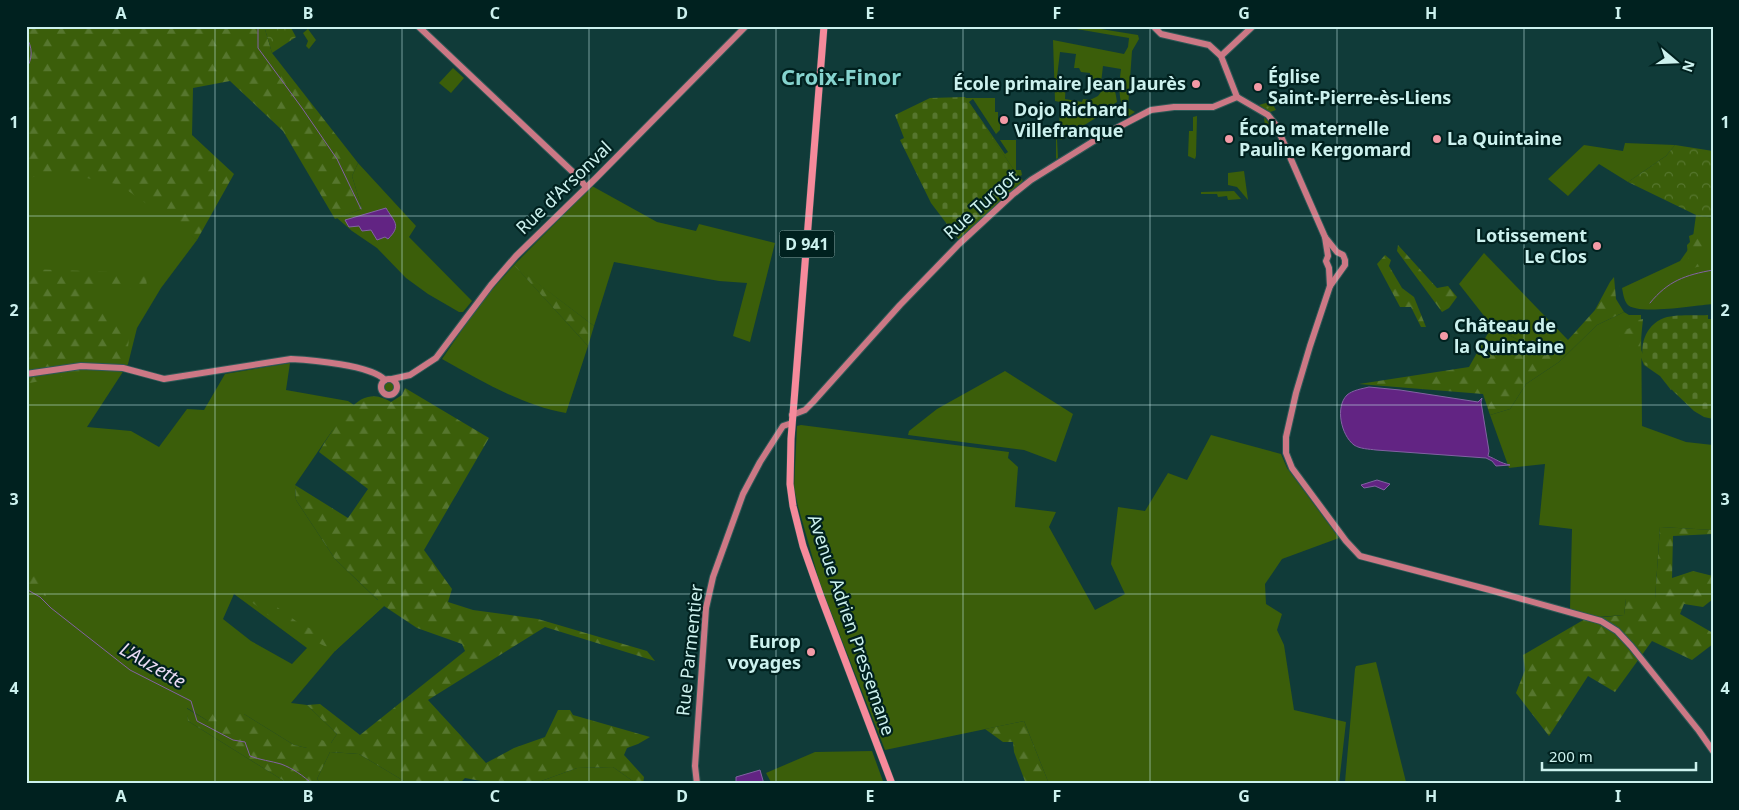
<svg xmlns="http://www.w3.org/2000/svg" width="1739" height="810" font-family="'Noto Sans',sans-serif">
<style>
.grass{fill:#3b5e0a;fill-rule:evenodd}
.forest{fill:url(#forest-firs)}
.cemetery{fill:url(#cemetery-stones)}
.park{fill:url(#park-crowns)}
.garden{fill:url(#garden-dots)}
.water{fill:#622483;stroke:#8262a3}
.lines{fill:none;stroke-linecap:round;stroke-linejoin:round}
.stream{stroke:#8262a3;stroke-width:1}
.secondary-casing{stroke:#2e5856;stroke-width:8}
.primary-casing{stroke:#2e5856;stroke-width:8}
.secondary{stroke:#cc7885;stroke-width:6}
.primary{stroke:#f68a9b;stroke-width:7}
.grid{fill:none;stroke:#ccf1ee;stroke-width:1;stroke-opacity:0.55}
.poi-dot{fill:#f49aa6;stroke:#00211f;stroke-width:2}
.labels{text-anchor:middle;stroke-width:4.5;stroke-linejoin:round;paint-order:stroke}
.shield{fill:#00211f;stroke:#8fb3b0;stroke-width:1}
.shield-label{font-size:16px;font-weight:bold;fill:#ccf1ee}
.poi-label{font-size:18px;font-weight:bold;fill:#ccf1ee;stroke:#00211f;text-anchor:start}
.street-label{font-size:18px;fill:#ccf1ee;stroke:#00211f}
.water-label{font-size:19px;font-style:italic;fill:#e9dbf4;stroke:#00211f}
.district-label{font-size:22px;font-weight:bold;fill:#85d3ce;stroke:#00211f}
.neatline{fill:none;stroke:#ccf1ee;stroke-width:2}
.grid-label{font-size:16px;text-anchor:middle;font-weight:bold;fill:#ccf1ee}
</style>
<defs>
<pattern id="forest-firs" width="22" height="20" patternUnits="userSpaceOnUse" patternTransform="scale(1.25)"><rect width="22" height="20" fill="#3b5e0a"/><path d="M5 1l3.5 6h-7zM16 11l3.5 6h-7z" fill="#56762e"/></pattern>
<pattern id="cemetery-stones" width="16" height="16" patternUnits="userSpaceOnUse" patternTransform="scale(1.25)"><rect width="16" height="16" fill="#3b5e0a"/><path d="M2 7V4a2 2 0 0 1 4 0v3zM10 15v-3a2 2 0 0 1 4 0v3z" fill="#56762e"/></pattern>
<pattern id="park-crowns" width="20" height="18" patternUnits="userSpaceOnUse" patternTransform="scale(1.25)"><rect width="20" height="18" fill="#3b5e0a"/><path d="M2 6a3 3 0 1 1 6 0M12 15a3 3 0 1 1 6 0" fill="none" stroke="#56762e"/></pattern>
<pattern id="garden-dots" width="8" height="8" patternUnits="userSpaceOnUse" patternTransform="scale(1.25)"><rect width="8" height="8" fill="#3b5e0a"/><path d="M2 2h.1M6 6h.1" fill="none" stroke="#56762e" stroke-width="1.8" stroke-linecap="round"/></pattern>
</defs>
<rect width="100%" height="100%" fill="#103b39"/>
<g class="grass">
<path d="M1059,26H1082L1138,35L1139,39L1132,51L1128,108L1135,112L1129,116C1117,105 1119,84 1121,69L1103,66L1101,83L1090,81V73L1081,72L1079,68H1074L1076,54L1060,52L1057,77L1066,79L1065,99L1082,102L1083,99L1090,100L1098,96L1104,88L1115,90L1117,102L1104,110L1105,112L1061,140L1060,138L1057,139L1058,158L1056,159V129H1059L1060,102L1055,101L1053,40L1124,54L1128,47L1129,38Z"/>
<polygon points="308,29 316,40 309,49 306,46 308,41 303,33"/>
<polygon points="453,68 464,78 451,93 439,83"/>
<polygon points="965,98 995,98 995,112 998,112 998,121 1000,122 1000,130 996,134 973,99 969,102 1005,154 1008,152 1000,140 1016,140 1016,170 1021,170 1022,175 1020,176 1023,181 1022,182"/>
<polygon points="1197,116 1196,156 1195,159 1188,156 1189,131 1193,131 1193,117"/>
<polygon points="1264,117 1273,128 1275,134 1266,136"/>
<path d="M75,136L197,240L161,288L137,328L128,364L87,427L131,431L159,447L187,409L204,410L225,374L290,363L286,390L348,401L354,405L332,431L295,485L296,500L335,559L384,606L335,651L291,703L307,705L337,734L331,743L307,748L294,745L244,714L208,721L187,708L188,721L289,784H26V172ZM234,594L307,648L292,664L251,641L223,619Z"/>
<polygon points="1625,143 1675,145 1666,156 1628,182 1599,164 1568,196 1548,179 1584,145 1623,151"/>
<polygon points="358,163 416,226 409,237 472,301 463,312 459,312 428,294 406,278 377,248 352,231 337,218 362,209 352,176"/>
<polygon points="1244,171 1248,200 1237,187 1228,185 1228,173"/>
<path d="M592,186L657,222L696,231L699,224L775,243L750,342L733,336L747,283L719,281L614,262L594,326L517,268L588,346L566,413C521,405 482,381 442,359L481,302L514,265Z"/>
<polygon points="1234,191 1241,199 1228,200 1227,196 1218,197 1217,194 1201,194 1201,192"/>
<path d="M1696,215L1713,218V304C1697,305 1636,316 1627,304C1624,300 1623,293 1622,288L1680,261L1692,244Z"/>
<polygon points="1484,253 1568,340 1518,340 1492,326 1459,284"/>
<polygon points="1624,312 1629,315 1641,315 1642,426 1686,442 1713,445 1713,530 1660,527 1655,599 1626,599 1624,615 1598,617 1570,609 1572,529 1539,525 1545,464 1509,468 1490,415 1510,409 1526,384 1559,362 1597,325"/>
<polygon points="1005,371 1073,414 1056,462 1024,450 908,435 909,431 937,409"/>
<circle cx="389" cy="387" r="5.5"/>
<polygon points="801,425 1009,452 1008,458 1018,467 1015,507 1056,512 1049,527 1095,610 1125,594 1111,564 1118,507 1145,511 1168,473 1187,480 1211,435 1281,454 1287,468 1339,538 1282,559 1265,584 1266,604 1282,614 1277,630 1284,645 1294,710 1346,722 1339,784 1049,784 1024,721 885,750 820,584 798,506 794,488 797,426"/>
<polygon points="1376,662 1406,782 1345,782 1355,669 1356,666"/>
<polygon points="872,751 884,784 772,784 766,773 815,752"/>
<polygon points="330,752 359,754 409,784 321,784 317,779"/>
<polygon points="613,767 637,784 533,784 577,768"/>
</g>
<g class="forest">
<polygon points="26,26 264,26 272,53 358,163 352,176 362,209 335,219 283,131 230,81 193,88 192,135 234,174 197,240 120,185 58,172 28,178 26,177"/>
<polygon points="1704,230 1701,266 1689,269 1687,245 1690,242 1689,236"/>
<polygon points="1398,245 1437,288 1448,286 1457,297 1449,308 1442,312 1397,251"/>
<polygon points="1385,255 1391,260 1389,266 1402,288 1414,297 1426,327 1421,327 1411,307 1400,307 1377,264"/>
<polygon points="514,265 594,326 588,346"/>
<polygon points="26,269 146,273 147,290 85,286 89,298 129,339 126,364 30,383 26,381"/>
<polygon points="1614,277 1616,299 1624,312 1597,325 1559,362 1526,384 1510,409 1490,415 1483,394 1359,384 1469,367 1492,326 1518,340 1568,340 1595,310 1610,282"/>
<polygon points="1643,319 1640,348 1646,360 1662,369 1675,388 1671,390 1660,376 1644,365 1638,350 1619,351 1622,331 1630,328 1630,322"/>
<path d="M405,388L489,438L424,550L452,589L448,602L473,610L538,619L647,651L655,661L545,627L428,700L486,763L514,748L545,737L558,710H570L573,715L650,737L638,744L627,748L624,755L644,777L643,784H637L613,767L577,768L533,784H482L481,781L465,778L459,784H409L359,754L330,752L317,779L321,784H289L188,721L186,708L208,721L214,712L244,714L294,745L307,748L309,736L331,743L337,734L307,705L320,704L360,735L465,651L462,644L417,628L384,606L335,651L281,625L244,596L254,590L300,624L337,640L365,615L378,600L335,559L296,500L295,485L348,518L368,489L319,452C328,437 350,400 368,397C377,395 384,398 391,402L402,395Z"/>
<polygon points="1660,527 1713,530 1713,534 1673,536 1672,578 1693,571 1713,576 1713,599 1703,607 1684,604 1680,614 1713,633 1713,644 1692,660 1652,641 1615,692 1588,676 1549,736 1516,693 1525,670 1523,655 1585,619 1624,615 1626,599 1655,599"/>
<polygon points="26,561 36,568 46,596 26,591"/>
<polygon points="1024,721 1049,784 1026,784 1014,752 1013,742 1003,742 985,729"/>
</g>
<g class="cemetery">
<polygon points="965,97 1022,182 959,240 931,203 900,140 904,138 895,115 930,98"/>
<path d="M1708,315V319H1713V419L1704,417L1694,411L1673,391L1660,373L1645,365C1638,347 1645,325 1664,318C1676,314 1694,316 1708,315Z"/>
</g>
<g class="park">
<polygon points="264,26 290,26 296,37 272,53"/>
<polygon points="1675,145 1713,151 1713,218 1696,215 1628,182 1666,156"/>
</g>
<polygon class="garden" points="1280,99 1281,101 1273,105 1276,110 1270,112 1259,105"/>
<g class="water">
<path d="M386,208C394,222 402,225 388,239L385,237L377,240L371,230L362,231L359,226L349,227L345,220Z"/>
<path d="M1369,387L1400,390L1478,402L1482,398L1481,402L1489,451L1488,456C1496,459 1500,463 1510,465L1496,466L1492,461L1486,458L1376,450C1369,449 1360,449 1354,445C1341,435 1335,407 1347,395C1353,390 1361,389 1369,387Z"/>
<polygon points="1377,480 1390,484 1384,490 1375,486 1364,488 1361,485"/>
<polygon points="760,770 764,784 736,784 736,777"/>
</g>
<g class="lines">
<g class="stream">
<polyline points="258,26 258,48 302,108 337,159 361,209"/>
<path d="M26,37C33,47 33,59 26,69"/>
<path d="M1650,303C1668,281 1685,275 1713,270"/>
<path d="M26,589L40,597L51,608L130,670L191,701L197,721L233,740L245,742L250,756C260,760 271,761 281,764C292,768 304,776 312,784"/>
</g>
<defs>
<g id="secondary">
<polyline points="418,26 576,175 586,187"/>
<polyline points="1153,26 1161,34 1209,45 1221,56 1237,97"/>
<polyline points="1221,56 1253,26"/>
<polyline points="1237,97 1268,115 1276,125 1325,237 1328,256 1326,261 1329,268 1330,286 1310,346 1296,393 1286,437 1286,453 1292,468 1346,541 1360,556 1490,590 1601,621 1617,631 1631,646 1699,731 1713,751"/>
<polyline points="1325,237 1337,252 1343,255 1345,260 1345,265 1330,286"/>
<path d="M26,374L81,366L123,368L164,379L291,359C311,360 371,365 385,380"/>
<circle cx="389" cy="387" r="8"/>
<polyline points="392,379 410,375 436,358 491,285 516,256 596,178 746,26"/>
<polyline points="792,415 805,410 813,402 900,305 959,244 1012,195 1031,180 1105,134 1151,110 1174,107 1213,107 1237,97"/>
<polyline points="697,784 695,766 706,608 713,577 743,494 760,462 783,426 792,423"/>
</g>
<polyline id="primary" points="824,26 791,439 790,484 793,506 803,546 821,597 892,784"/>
</defs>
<use href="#secondary" class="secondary-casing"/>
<use href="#primary" class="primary-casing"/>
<use href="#secondary" class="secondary"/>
<use href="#primary" class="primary"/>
</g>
<path class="grid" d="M215,26V784M402,26V784M589,26V784M776,26V784M963,26V784M1150,26V784M1337,26V784M1524,26V784M26,216H1713M26,405H1713M26,594H1713"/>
<g class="poi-dot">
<circle cx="1196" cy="84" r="5"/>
<circle cx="1258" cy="87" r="5"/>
<circle cx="1004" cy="120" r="5"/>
<circle cx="1229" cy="139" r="5"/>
<circle cx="1437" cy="139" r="5"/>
<circle cx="1597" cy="246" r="5"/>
<circle cx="1444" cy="336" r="5"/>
<circle cx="811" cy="652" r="5"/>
</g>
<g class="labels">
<rect class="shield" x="779.5" y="230.5" width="55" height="27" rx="4"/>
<g class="shield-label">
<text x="807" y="250">D 941</text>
</g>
<g class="poi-label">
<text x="1268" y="83">Église<tspan x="1268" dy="21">Saint-Pierre-ès-Liens</tspan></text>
<text x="1186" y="90" text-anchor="end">École primaire Jean Jaurès</text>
<text x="1014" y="116">Dojo Richard<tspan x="1014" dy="21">Villefranque</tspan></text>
<text x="1239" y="135">École maternelle<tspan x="1239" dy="21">Pauline Kergomard</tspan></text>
<text x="1447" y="145">La Quintaine</text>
<text x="1587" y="242" text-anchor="end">Lotissement<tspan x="1587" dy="21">Le Clos</tspan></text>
<text x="1454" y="332">Château de<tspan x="1454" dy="21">la Quintaine</tspan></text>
<text x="801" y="648" text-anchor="end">Europ<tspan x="801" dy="21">voyages</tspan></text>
</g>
<g class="street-label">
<text transform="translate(564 188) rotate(-44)" y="6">Rue d'Arsonval</text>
<text transform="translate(981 205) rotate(-42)" y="6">Rue Turgot</text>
<text transform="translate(851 625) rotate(71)" y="6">Avenue Adrien Pressemane</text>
<text transform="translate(690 650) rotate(-84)" y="6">Rue Parmentier</text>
</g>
<g class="water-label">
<text transform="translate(153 665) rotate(30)" y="7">L'Auzette</text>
</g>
<g class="district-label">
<text x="841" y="85">Croix-Finor</text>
</g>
</g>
<rect width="1739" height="810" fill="none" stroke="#00211f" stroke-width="55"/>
<g transform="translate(1676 62) rotate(109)" stroke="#00211f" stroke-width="4" paint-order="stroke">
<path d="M0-4L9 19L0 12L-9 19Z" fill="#ccf1ee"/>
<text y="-8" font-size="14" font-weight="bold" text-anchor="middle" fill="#ccf1ee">N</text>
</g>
<path d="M1542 762v8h154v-8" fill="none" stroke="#ccf1ee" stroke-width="2.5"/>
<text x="1549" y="762" font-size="15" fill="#ccf1ee" stroke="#00211f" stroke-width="4" paint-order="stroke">200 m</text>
<rect x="28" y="28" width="1684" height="754" class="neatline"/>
<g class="grid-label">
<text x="121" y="19">A</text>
<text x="308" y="19">B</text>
<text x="495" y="19">C</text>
<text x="682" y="19">D</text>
<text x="870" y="19">E</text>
<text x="1057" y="19">F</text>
<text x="1244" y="19">G</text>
<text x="1431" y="19">H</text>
<text x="1618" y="19">I</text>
<text x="14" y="128">1</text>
<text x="1725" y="128">1</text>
<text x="14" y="316">2</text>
<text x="1725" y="316">2</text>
<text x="14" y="505">3</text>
<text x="1725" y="505">3</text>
<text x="14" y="694">4</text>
<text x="1725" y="694">4</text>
<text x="121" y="802">A</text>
<text x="308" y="802">B</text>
<text x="495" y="802">C</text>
<text x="682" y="802">D</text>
<text x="870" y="802">E</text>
<text x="1057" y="802">F</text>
<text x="1244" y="802">G</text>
<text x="1431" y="802">H</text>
<text x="1618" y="802">I</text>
</g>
</svg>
